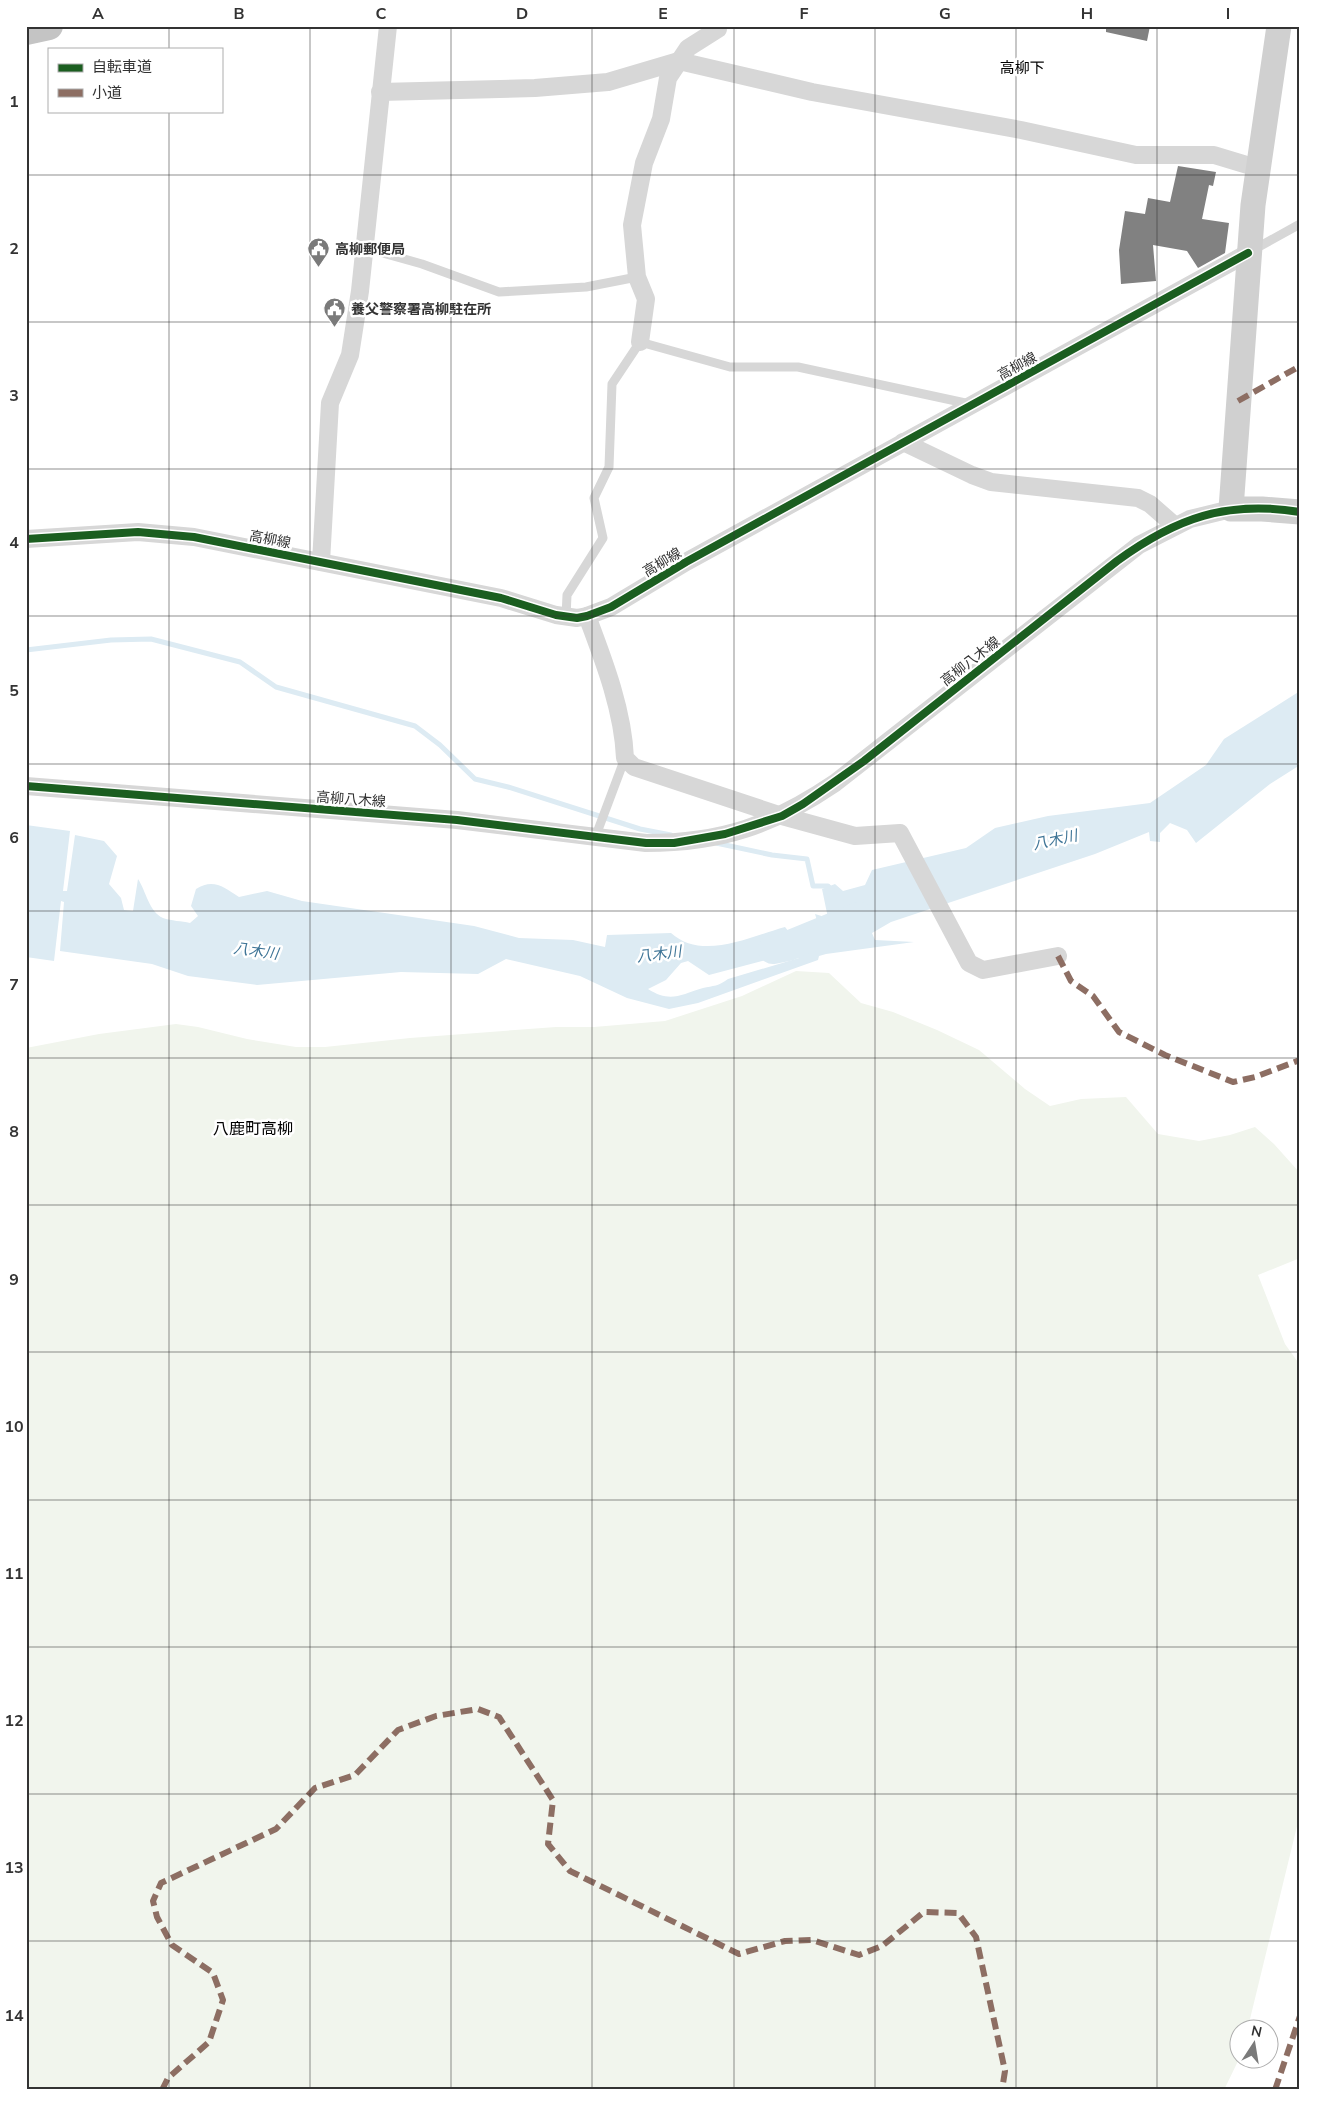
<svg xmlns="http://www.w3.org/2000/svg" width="1326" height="2116" font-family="'Nunito Sans','Noto Sans JP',sans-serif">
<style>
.green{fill:#f1f5ed}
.water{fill:#ddebf3;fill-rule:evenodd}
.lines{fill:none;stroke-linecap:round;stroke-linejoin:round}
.stream{stroke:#ddebf3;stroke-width:5}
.river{stroke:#ddebf3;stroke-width:30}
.building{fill:#818181}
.lane{stroke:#d7d7d7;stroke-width:9}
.street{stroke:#d7d7d7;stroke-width:18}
.secondary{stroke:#d0d0d0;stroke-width:25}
.highway{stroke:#c4c4c4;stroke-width:28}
.quiet{stroke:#8d6e63;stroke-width:6;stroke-dasharray:12 6;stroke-linecap:butt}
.cycleway-casing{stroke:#fff;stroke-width:11}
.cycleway{stroke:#1b5e20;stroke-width:8}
.grid{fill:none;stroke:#333;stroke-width:1;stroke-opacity:0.55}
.labels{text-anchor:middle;stroke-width:5;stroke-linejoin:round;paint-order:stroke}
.poi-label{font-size:14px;font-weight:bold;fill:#333;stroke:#fff;text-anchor:start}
.street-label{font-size:14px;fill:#333;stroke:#fff}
.neighbourhood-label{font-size:15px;fill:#000;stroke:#fff}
.water-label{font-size:15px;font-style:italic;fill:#3f7597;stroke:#fff}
.quarter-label{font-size:16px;fill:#000;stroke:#fff}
.neatline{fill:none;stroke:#333;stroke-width:2}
.grid-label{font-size:16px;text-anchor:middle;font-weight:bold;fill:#333}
</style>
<rect width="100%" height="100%" fill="#fff"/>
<polygon class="green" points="796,971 829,973 861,1003 893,1012 937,1030 979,1050 1025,1089 1050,1106 1081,1099 1126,1097 1158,1134 1199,1141 1230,1135 1255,1127 1274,1144 1300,1173 1300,1258 1258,1275 1285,1344 1300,1365 1300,1814 1250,2019 1248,2028 1238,2028 1239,2059 1224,2090 26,2090 26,1048 99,1034 176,1024 198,1027 247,1039 296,1047 325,1047 410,1038 556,1027 594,1027 665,1021 742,996"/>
<path class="water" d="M1300,691V765L1270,784L1196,843L1187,830L1170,823L1160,833V842L1150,841L1149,832L1095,854L891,922L872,933L875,940L914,942L826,954L819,956L818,960L698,1003L669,1009L627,998L580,976L506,959L478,974L401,972L257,985L188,976L152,964L60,951L64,902L61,901L54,961L26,957V825L70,831L63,891H67L75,835L104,841L117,856L109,884L121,898L124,910L133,911L138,879C146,891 149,912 163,918C171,921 182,921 190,923L198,916L191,906L196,889C213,878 224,887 239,897L267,891L302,901L474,926L519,938L573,940L605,947L607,935L671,933C702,961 749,937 785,927L789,932L802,927L806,934L812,935L817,949L825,946L815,914L828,918L822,889L835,884L843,891L865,885L872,870L966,848L995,828L1048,816L1150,803L1206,765L1224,739ZM796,952L799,958L728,979C719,986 713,986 703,988C680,995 670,1003 648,989L666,980L681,963L688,961L709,975Z"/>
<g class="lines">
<g class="stream">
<polyline points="26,650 111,640 151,639 240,662 276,687 415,726 440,745 475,779 508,787 640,829 671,835"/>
<polyline points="716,843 772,855 807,859 813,886 828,886 832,890"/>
</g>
<polyline class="river" points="773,949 788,946 859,917"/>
</g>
<g class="building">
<polygon points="1106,26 1150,26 1147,41 1106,32"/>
<polygon points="1178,166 1216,172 1213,186 1209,185 1202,219 1229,223 1225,253 1198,268 1187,251 1153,245 1156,281 1121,284 1119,250 1125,211 1145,214 1148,198 1170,202"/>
</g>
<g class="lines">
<g class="lane">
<polyline points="365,248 422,264 499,292 586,287 637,277"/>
<polyline points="1253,250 1300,224"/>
<polyline points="566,617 567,595 603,538 594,498 609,467 612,384 640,342 730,367 798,367 970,404"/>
<polyline points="595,838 625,758"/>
</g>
<g class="street">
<polyline points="380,92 535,88 608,82 679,61 812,92 1021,130 1136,155 1214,155 1257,168"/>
<polyline points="640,342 646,299 637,277 632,225 644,163 661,119 668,78 688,48 718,29 718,26"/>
<polyline points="903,442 972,475 991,482 1138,498 1150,504 1174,525"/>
<polyline points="26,539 138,532 194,537 501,598 556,615 577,618 587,616 611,607 686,562 1248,253"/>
<polyline points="321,562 330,403 350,355 360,291 388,26"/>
<path d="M587,616C604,661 623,710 625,758L634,767L782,816L855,836L900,833L969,963L983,970L1058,956"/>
<path d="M26,786L457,820L646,843C722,843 773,825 835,783L1139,545L1190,519L1231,509"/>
</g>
<polyline class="secondary" points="1279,26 1253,205 1231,509 1262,509 1300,512"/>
<polyline class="highway" points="26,31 49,26"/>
<g class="quiet">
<polyline points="1238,401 1300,366"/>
<polyline points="1058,956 1071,981 1093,996 1119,1032 1165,1055 1233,1082 1255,1077 1300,1060"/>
<polyline points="162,2090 168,2078 209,2042 223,2000 213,1973 172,1945 157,1917 153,1901 161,1883 276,1829 315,1788 355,1775 398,1730 436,1716 478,1709 499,1717 553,1800 548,1844 570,1871 739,1954 785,1941 812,1940 859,1955 882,1946 924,1912 958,1913 976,1937 1005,2071 1002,2090"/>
<polyline points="1275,2090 1300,2016"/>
</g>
<defs>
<g id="cycleway">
<polyline points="26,539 138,532 194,537 501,598 556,615 577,618 587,616 611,607 686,562 1248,253"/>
<path d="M26,786L457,820L646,843H674L725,834L782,816L803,804L864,761L1117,561C1176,518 1227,500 1300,512"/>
</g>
</defs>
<use href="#cycleway" class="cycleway-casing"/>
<use href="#cycleway" class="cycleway"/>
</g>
<path class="grid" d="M169,26V49M310,26V2090M451,26V2090M592,26V2090M734,26V2090M875,26V2090M1016,26V2090M1157,26V2090M169,111V2090M26,175H1300M26,322H1300M26,469H1300M26,616H1300M26,764H1300M26,911H1300M26,1058H1300M26,1205H1300M26,1352H1300M26,1500H1300M26,1647H1300M26,1794H1300M26,1941H1300"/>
<defs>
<symbol id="civic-pin" viewBox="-11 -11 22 30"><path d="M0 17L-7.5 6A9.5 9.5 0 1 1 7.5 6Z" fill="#7a7a7a" stroke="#fff"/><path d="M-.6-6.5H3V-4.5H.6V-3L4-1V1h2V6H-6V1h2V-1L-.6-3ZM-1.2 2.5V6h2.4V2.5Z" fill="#fff"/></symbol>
</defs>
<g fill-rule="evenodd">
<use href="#civic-pin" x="306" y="236" width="25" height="34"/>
<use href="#civic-pin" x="322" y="296" width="25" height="34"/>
</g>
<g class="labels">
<g class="poi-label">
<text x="335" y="254">高柳郵便局</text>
<text x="351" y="314">養父警察署高柳駐在所</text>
</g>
<g class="street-label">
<text transform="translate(1017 366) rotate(-29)" y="5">高柳線</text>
<text transform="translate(270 539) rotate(11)" y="5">高柳線</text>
<text transform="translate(662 562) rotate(-31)" y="5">高柳線</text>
<text transform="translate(970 661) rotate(-38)" y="5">高柳八木線</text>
<text transform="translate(351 799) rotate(4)" y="5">高柳八木線</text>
</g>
<g class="neighbourhood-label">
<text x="1022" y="73">高柳下</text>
</g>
<g class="water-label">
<text transform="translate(1055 840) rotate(-12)" y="5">八木川</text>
<text transform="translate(256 951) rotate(8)" y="5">八木川</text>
<text transform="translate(659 954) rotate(-7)" y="5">八木川</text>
</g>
<g class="quarter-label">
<text x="253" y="1134">八鹿町高柳</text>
</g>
</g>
<rect width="1326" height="2116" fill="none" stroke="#ffffff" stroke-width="55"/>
<rect x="48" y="48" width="175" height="65" fill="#ffffff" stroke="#adadad"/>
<rect x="58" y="64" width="25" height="8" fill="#1b5e20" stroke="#adadad"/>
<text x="92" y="72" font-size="15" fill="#333333">自転車道</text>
<rect x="58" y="89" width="25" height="8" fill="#8d6e63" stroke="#adadad"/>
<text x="92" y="98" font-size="15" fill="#333333">小道</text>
<g transform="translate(1254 2044) rotate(12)"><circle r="24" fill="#ffffff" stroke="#adadad"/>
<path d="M0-4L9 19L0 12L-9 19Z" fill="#7a7a7a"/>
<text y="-8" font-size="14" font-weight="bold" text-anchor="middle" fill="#333333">N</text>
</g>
<rect x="28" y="28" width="1270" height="2060" class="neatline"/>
<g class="grid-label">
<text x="98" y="19">A</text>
<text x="239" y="19">B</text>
<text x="381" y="19">C</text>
<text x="522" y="19">D</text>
<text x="663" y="19">E</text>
<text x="804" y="19">F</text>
<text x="945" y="19">G</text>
<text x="1087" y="19">H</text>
<text x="1228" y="19">I</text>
<text x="14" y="107">1</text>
<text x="14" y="254">2</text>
<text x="14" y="401">3</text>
<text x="14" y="548">4</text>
<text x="14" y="696">5</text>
<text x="14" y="843">6</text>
<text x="14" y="990">7</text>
<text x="14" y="1137">8</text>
<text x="14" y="1285">9</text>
<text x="14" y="1432">10</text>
<text x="14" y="1579">11</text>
<text x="14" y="1726">12</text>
<text x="14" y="1873">13</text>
<text x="14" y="2021">14</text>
</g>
</svg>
